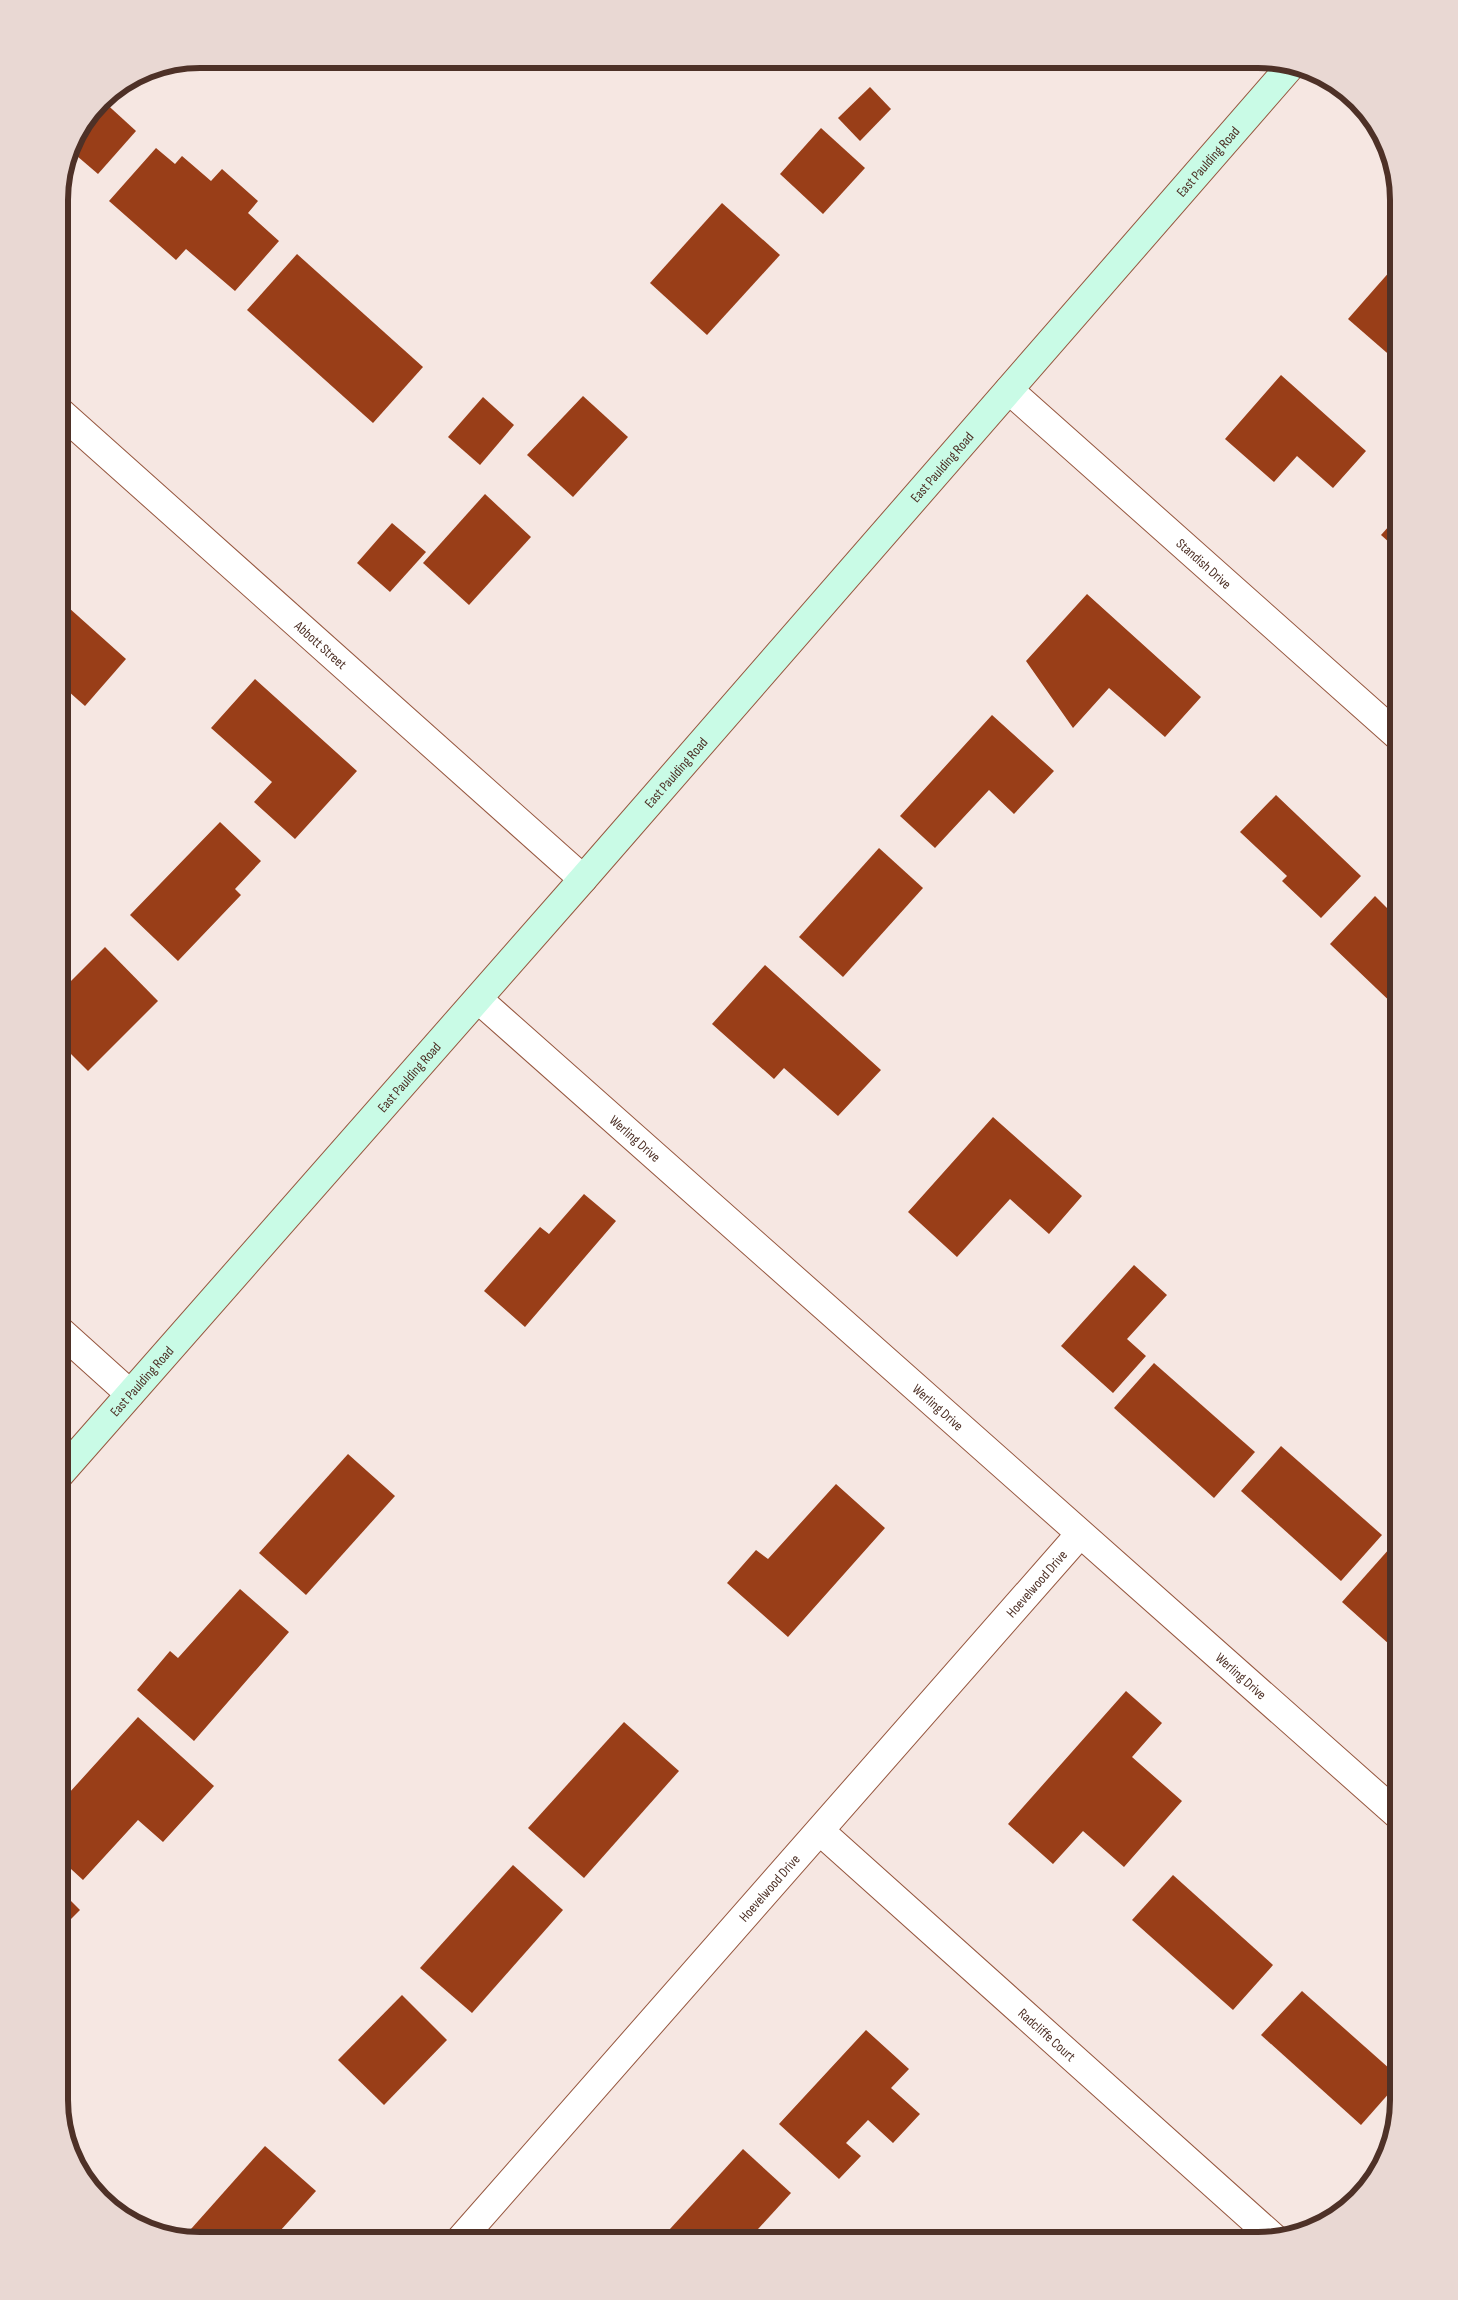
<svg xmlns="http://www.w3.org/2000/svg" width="1458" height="2300" font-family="'Sofia Sans Condensed',sans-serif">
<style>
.building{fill:#993e18}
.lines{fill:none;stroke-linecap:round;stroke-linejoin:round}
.minor-casing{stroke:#96573f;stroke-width:30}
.secondary-casing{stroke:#96573f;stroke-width:30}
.minor{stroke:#fff;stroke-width:28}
.secondary{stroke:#c9fbe6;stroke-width:28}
.labels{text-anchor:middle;stroke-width:5;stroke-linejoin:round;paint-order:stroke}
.street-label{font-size:14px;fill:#4e3127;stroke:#f6e7e2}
.rim{fill:none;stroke:#4e3127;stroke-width:6}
</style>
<rect width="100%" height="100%" fill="#f6e7e2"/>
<g class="building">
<polygon points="870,87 891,109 860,141 838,118"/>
<polygon points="101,99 136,131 98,174 70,150 73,138"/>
<polygon points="821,128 865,168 823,214 780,174"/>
<polygon points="156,148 175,164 182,156 211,181 222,169 258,201 248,213 279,241 235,291 186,249 176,260 109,201"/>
<polygon points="722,203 780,255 707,335 650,283"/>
<polygon points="297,254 423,367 373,423 247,310"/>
<polygon points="1399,261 1399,353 1394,359 1348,319"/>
<polygon points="1281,375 1366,451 1333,488 1297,456 1274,482 1225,439"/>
<polygon points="583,396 628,437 573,497 527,455"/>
<polygon points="483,397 514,425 480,465 448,437"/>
<polygon points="485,494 531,537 469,605 423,563"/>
<polygon points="1399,515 1399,551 1381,535"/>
<polygon points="392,523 426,552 390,592 357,563"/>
<polygon points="1087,594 1201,697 1165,737 1109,688 1073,728 1026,661"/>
<polygon points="59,599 126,659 85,706 59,683"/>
<polygon points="255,679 357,771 295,839 254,802 272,782 211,728"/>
<polygon points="992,715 1054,771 1014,814 989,790 935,848 900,816"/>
<polygon points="1276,795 1361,876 1321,918 1282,881 1287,876 1240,832"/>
<polygon points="220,822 261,861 235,889 241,895 178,961 130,915"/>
<polygon points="879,848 923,888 843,977 799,937"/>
<polygon points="1375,896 1397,918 1399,916 1399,1010 1330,944"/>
<polygon points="105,947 158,1001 88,1071 59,1042 59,993"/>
<polygon points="765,965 881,1070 838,1116 784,1068 774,1079 712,1024"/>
<polygon points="993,1117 1082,1196 1049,1234 1010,1199 957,1257 908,1212"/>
<polygon points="584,1194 616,1221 525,1327 484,1291 540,1227 549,1234"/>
<polygon points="1134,1265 1167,1295 1127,1339 1146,1356 1113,1393 1061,1346"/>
<polygon points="1154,1363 1255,1452 1214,1498 1114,1408"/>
<polygon points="1281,1446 1382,1535 1341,1581 1241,1491"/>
<polygon points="348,1454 395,1496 306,1595 259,1553"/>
<polygon points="836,1484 885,1528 788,1637 727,1583 756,1550 768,1559"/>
<polygon points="1390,1548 1399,1557 1399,1653 1342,1602"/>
<polygon points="240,1589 289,1632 194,1741 137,1690 170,1651 178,1658"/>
<polygon points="1126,1691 1162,1723 1132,1757 1182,1801 1124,1867 1083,1831 1053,1864 1008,1824"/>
<polygon points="138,1717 214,1786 163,1842 138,1820 83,1880 59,1858 59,1804"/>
<polygon points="624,1722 679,1771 584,1878 528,1828"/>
<polygon points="513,1865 563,1910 472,2013 420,1968"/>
<polygon points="1173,1875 1273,1965 1233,2010 1132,1920"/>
<polygon points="59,1889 80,1910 59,1931"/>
<polygon points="1302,1991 1399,2077 1399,2082 1361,2125 1261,2035"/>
<polygon points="402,1995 447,2040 384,2105 338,2060"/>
<polygon points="866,2030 909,2069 891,2088 920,2114 893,2143 868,2120 846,2143 861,2156 839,2179 779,2124"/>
<polygon points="265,2146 316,2191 271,2241 191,2241 183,2238"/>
<polygon points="743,2149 791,2193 747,2241 659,2241"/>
</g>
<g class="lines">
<defs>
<g id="minor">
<path id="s1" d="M1009,390L1399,737"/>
<path id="s2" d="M59,411L583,879"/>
<path id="s3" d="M478,999L1399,1816"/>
<polyline points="59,1330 130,1394"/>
<path id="s4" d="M820,1831L1274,2238"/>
<path id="s5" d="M459,2241L1080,1534"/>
</g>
<g id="secondary">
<path id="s6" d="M59,1475L583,879L1290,67"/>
</g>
</defs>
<use href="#minor" class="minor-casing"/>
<use href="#secondary" class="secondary-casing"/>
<use href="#minor" class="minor"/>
<use href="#secondary" class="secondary"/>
</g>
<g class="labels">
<g class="street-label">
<text dy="5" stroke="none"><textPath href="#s6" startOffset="1745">East Paulding Road</textPath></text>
<text dy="5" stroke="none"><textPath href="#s6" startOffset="1340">East Paulding Road</textPath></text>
<text dy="5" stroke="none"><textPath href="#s1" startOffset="261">Standish Drive</textPath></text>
<text dy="5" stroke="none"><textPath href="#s2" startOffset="351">Abbott Street</textPath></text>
<text dy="5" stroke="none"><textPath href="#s6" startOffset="935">East Paulding Road</textPath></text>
<text dy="5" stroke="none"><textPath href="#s6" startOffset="530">East Paulding Road</textPath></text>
<text dy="5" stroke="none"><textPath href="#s3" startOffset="210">Werling Drive</textPath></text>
<text dy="5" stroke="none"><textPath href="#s6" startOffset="125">East Paulding Road</textPath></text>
<text dy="5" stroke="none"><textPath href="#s3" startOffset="615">Werling Drive</textPath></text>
<text dy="5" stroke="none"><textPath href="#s5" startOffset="875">Hoevelwood Drive</textPath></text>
<text dy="5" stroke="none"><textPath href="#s3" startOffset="1020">Werling Drive</textPath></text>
<text dy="5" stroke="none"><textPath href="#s5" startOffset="470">Hoevelwood Drive</textPath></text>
<text dy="5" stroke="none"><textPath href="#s4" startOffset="305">Radcliffe Court</textPath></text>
</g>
</g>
<path d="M0 0H1458V2300H0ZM200 68H1258A132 132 0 0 1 1390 200V2100A132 132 0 0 1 1258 2232H200A132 132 0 0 1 68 2100V200A132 132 0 0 1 200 68Z" fill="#e9d8d3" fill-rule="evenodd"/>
<path class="rim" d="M200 68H1258A132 132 0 0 1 1390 200V2100A132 132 0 0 1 1258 2232H200A132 132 0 0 1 68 2100V200A132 132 0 0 1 200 68Z"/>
</svg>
